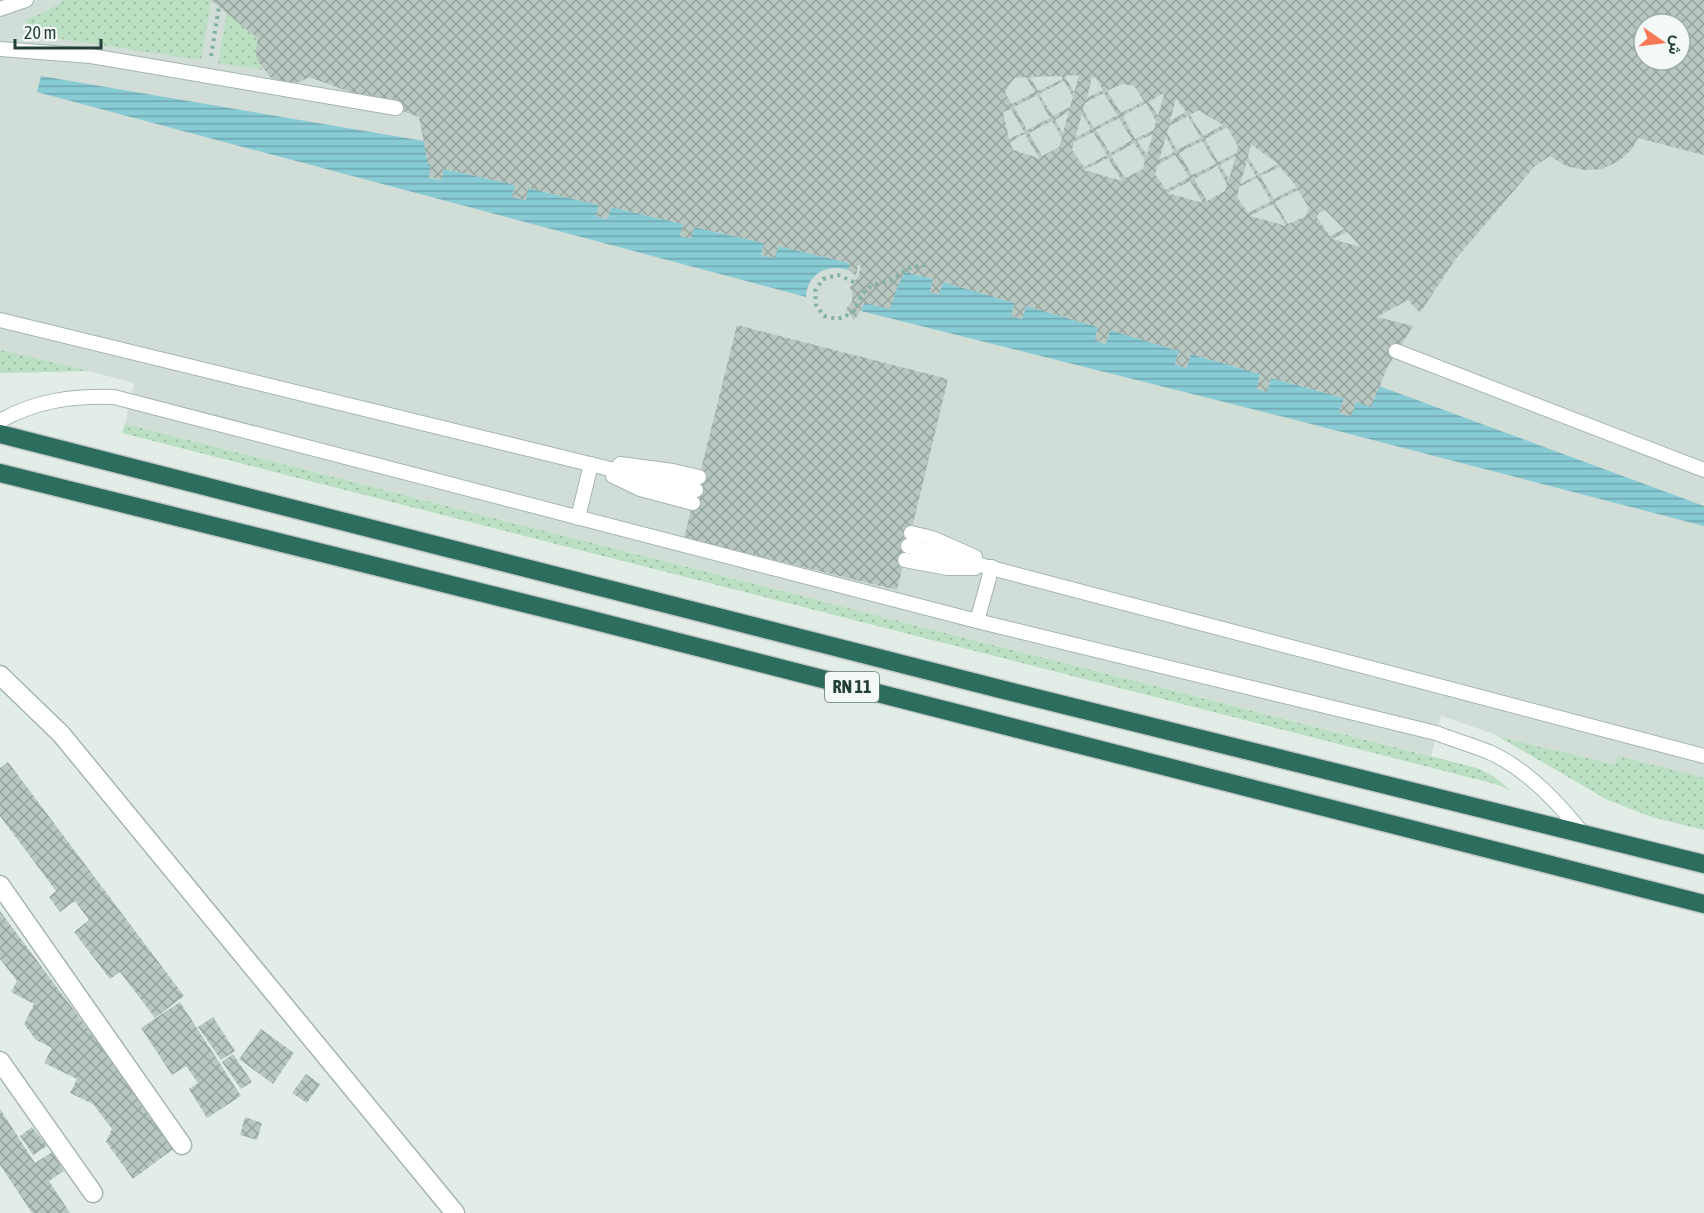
<svg xmlns="http://www.w3.org/2000/svg" width="1704" height="1213" font-family="'Asap Condensed',Vazirmatn,sans-serif">
<style>
.built{fill:#d1ddd7;fill-rule:evenodd}
.grass{fill:url(#grass-dots)}
.water{fill:url(#water-rules)}
.building{fill:url(#building-cross-hatch);fill-rule:evenodd}
.lines{fill:none;stroke-linecap:round;stroke-linejoin:round}
.lane-casing{stroke:#a5b5af;stroke-width:16}
.street-casing{stroke:#a5b5af;stroke-width:21}
.highway-casing{stroke:#c1c9c7;stroke-width:21}
.path{stroke:#82b2a1;stroke-width:4;stroke-dasharray:3 4.5;stroke-linecap:butt}
.lane{stroke:#fff;stroke-width:14}
.street{stroke:#fff;stroke-width:18}
.highway{stroke:#2c6d5e;stroke-width:18}
.labels{text-anchor:middle;stroke-width:5;stroke-linejoin:round;paint-order:stroke}
.shield{fill:#f3f9f6;stroke:#607770;stroke-width:1.5}
.shield-label{font-size:18px;font-weight:bold;fill:#213f36}
</style>
<defs>
<pattern id="grass-dots" width="8" height="8" patternUnits="userSpaceOnUse" patternTransform="scale(1.5)"><rect width="8" height="8" fill="#bbdfc3"/><path d="M2 2h.1M6 6h.1" fill="none" stroke="#a0c0a8" stroke-width="1.8" stroke-linecap="round"/></pattern>
<pattern id="water-rules" width="6" height="5" patternUnits="userSpaceOnUse" patternTransform="scale(1.5)"><rect width="6" height="5" fill="#88cbd5"/><path d="M0 2.5h6" fill="none" stroke="#6fa6ae"/></pattern>
<pattern id="building-cross-hatch" width="8" height="8" patternUnits="userSpaceOnUse" patternTransform="scale(1.5)"><rect width="8" height="8" fill="#b8c8c1"/><path d="M0 0l8 8M0 8l8-8" fill="none" stroke="#95a49e"/></pattern>
</defs>
<rect width="100%" height="100%" fill="#e3ede8"/>
<path class="built" d="M0,0H1704V830L1652,817L1608,800L1494,734L1441,716L1431,756L125,424L134,383L89,371L0,373ZM1644,24H1680V60H1644Z"/>
<g class="grass">
<polygon points="64,0 211,0 201,60 28,34 30,27 25,20 49,10"/>
<path d="M227,13L258,39C256,51 257,59 262,70L218,63Z"/>
<polygon points="0,350 89,371 0,373"/>
<polygon points="125,424 1477,768 1493,776 1510,790 1495,784 122,433"/>
<polygon points="1499,737 1615,765 1618,756 1704,778 1704,830 1652,817 1608,800"/>
</g>
<g class="water">
<path d="M41,76L424,141L431,166L429,178L441,180L444,169L515,185L512,197L525,200L528,188L599,205L597,217L608,219L611,207L683,224L680,236L691,238L694,227L764,243L761,255L774,258L778,246L850,263L848,270C827,263 807,274 806,297L37,92Z"/>
<polygon points="905,272 933,279 930,292 939,294 943,282 1015,303 1011,316 1022,319 1026,306 1098,327 1095,340 1105,344 1110,330 1179,351 1175,364 1186,368 1191,354 1260,374 1257,389 1267,391 1271,378 1344,398 1339,413 1350,416 1356,402 1371,406 1379,386 1704,506 1704,526 1288,418 861,311 864,303 898,285"/>
</g>
<g class="building">
<path d="M211,0H1704V155L1638,138L1632,149L1619,161L1602,169L1584,170L1566,166L1550,156L1535,166L1454,261L1420,313L1408,300L1377,317L1413,326L1388,366L1371,407L1356,402L1351,416L1339,413L1344,398L1271,378L1267,392L1257,389L1260,374L1191,354L1186,368L1175,364L1179,351L1110,330L1106,344L1095,340L1098,327L1026,306L1022,319L1011,316L1015,303L943,282L939,295L930,292L933,279L905,272L898,285L890,309L864,303L859,314L854,320L846,309L852,301V292L850,287L858,277L861,266L858,265L856,276L848,270L850,263L778,246L775,258L761,255L764,243L694,227L691,239L680,236L683,224L611,207L608,219L596,216L599,205L528,188L526,200L512,197L515,185L444,169L441,180L429,177L431,166L428,165L419,117L309,77L300,82L290,83L279,82L270,77L257,60L256,50L258,39ZM1644,24H1680V60H1644ZM1079,75L1074,93L1065,76ZM1061,76L1063,79L1038,91L1030,77ZM1026,77L1035,92L1012,104L1005,93L1009,85L1015,78ZM1092,77L1096,78L1103,90L1087,98ZM1064,81L1073,97L1070,107L1053,116L1039,94ZM1122,84L1134,86L1144,101L1121,113L1107,91ZM1104,93L1117,115L1094,128L1083,110L1085,103ZM1162,94H1164L1158,116L1149,102ZM1037,95L1050,118L1027,130L1014,107ZM1176,99L1186,112L1170,121ZM1146,103L1156,121L1154,130L1135,139L1123,116ZM1011,109L1024,132L1009,139L1003,112ZM1198,110L1223,125L1203,136L1190,115ZM1069,111L1063,133L1055,120ZM1082,114L1091,129L1075,138ZM1188,116L1201,138L1177,150L1167,133L1169,126ZM1119,118L1132,140L1110,153L1096,130ZM1052,121L1062,138L1059,147L1042,156L1029,133ZM1227,127L1238,146L1236,153L1218,162L1205,139ZM1093,132L1107,155L1084,167L1072,150L1074,142ZM1025,134L1039,158L1013,150L1010,142ZM1153,134L1147,155L1137,141ZM1166,137L1174,152L1159,160ZM1202,141L1216,164L1192,175L1179,153ZM1134,143L1145,160L1143,169L1125,178L1111,156ZM1251,144L1278,164L1259,174L1248,157ZM1175,155L1189,177L1166,190L1155,174L1158,165ZM1236,156L1229,179L1220,165ZM1108,158L1122,181L1084,170ZM1247,161L1256,176L1240,184ZM1217,166L1227,184L1225,191L1207,201L1194,179ZM1280,167L1297,187L1274,199L1260,176ZM1257,178L1271,201L1248,213L1237,197L1239,187ZM1190,181L1203,203L1167,193ZM1298,190L1309,208L1306,216L1288,224L1275,202ZM1273,204L1286,226L1250,216ZM1325,210L1344,229L1330,236L1317,218L1319,213ZM1347,232L1361,247L1332,239Z"/>
<polygon points="737,325 948,379 897,590 684,538"/>
<polygon points="8,762 184,996 155,1018 120,972 110,979 74,932 89,920 75,901 60,912 49,897 56,891 0,816 0,768"/>
<polygon points="0,911 176,1147 133,1179 106,1142 112,1129 93,1104 70,1093 77,1079 44,1063 52,1048 36,1040 24,1024 34,1004 11,992 17,981 0,959"/>
<polygon points="180,1002 241,1096 207,1118 189,1089 198,1083 186,1066 172,1075 141,1028"/>
<polygon points="213,1017 235,1051 221,1060 198,1027"/>
<polygon points="261,1029 294,1053 273,1084 239,1059"/>
<polygon points="233,1054 252,1082 241,1089 222,1062"/>
<polygon points="306,1074 320,1084 307,1103 292,1093"/>
<polygon points="0,1109 35,1163 52,1152 64,1171 49,1181 70,1213 32,1213 0,1165"/>
<polygon points="245,1117 262,1123 257,1140 240,1135"/>
<polygon points="32,1127 47,1146 33,1155 20,1136"/>
</g>
<g class="lines">
<defs>
<g id="lane">
<polyline points="0,9 26,0"/>
<polyline points="0,49 91,56 396,108"/>
<polyline points="0,320 696,490"/>
<polyline points="1396,351 1704,470"/>
<path d="M0,421C36,400 74,396 114,397L977,621L1436,733C1454,740 1472,745 1489,752C1527,769 1558,802 1583,834"/>
<polyline points="620,464 673,471 699,477"/>
<polyline points="613,476 640,489 693,503"/>
<polyline points="578,518 591,464"/>
<polyline points="911,533 932,538 975,557"/>
<polyline points="908,546 1704,756"/>
<polyline points="905,560 948,568 975,568"/>
<polyline points="977,621 992,567"/>
</g>
<g id="street">
<polyline points="0,675 61,734 455,1213"/>
<polyline points="0,885 182,1145"/>
<polyline points="0,1061 93,1193"/>
</g>
<g id="highway">
<polyline points="0,434 1004,690 1704,864"/>
<polyline points="0,473 576,616 1704,904"/>
</g>
</defs>
<use href="#lane" class="lane-casing"/>
<use href="#street" class="street-casing"/>
<use href="#highway" class="highway-casing"/>
<g class="path">
<polyline points="211,56 219,7"/>
<polyline points="854,282 838,275 823,279 815,291 816,305 824,316 837,319 844,317 854,311 863,293 871,286 894,279 908,268 925,265"/>
</g>
<use href="#lane" class="lane"/>
<use href="#street" class="street"/>
<use href="#highway" class="highway"/>
</g>
<g class="labels">
<rect class="shield" x="825" y="672" width="54" height="30" rx="4.5"/>
<g class="shield-label">
<text x="852" y="693">RN 11</text>
</g>
</g>
<g transform="translate(1662 42) rotate(104)"><circle r="28" fill="#f3f9f6" stroke="#9fafa9" stroke-width="1.5"/>
<path d="M0-4.5L10 22L0 15L-10 22Z" fill="#f87856"/>
<text y="-9" font-size="16" font-weight="bold" text-anchor="middle" fill="#213f36">ش</text>
</g>
<path d="M15 39v9h86v-9" fill="none" stroke="#213f36" stroke-width="3"/>
<text x="24" y="39" font-size="18" fill="#213f36" stroke="#f3f9f6" stroke-width="4.5" paint-order="stroke">20 m</text>
</svg>
